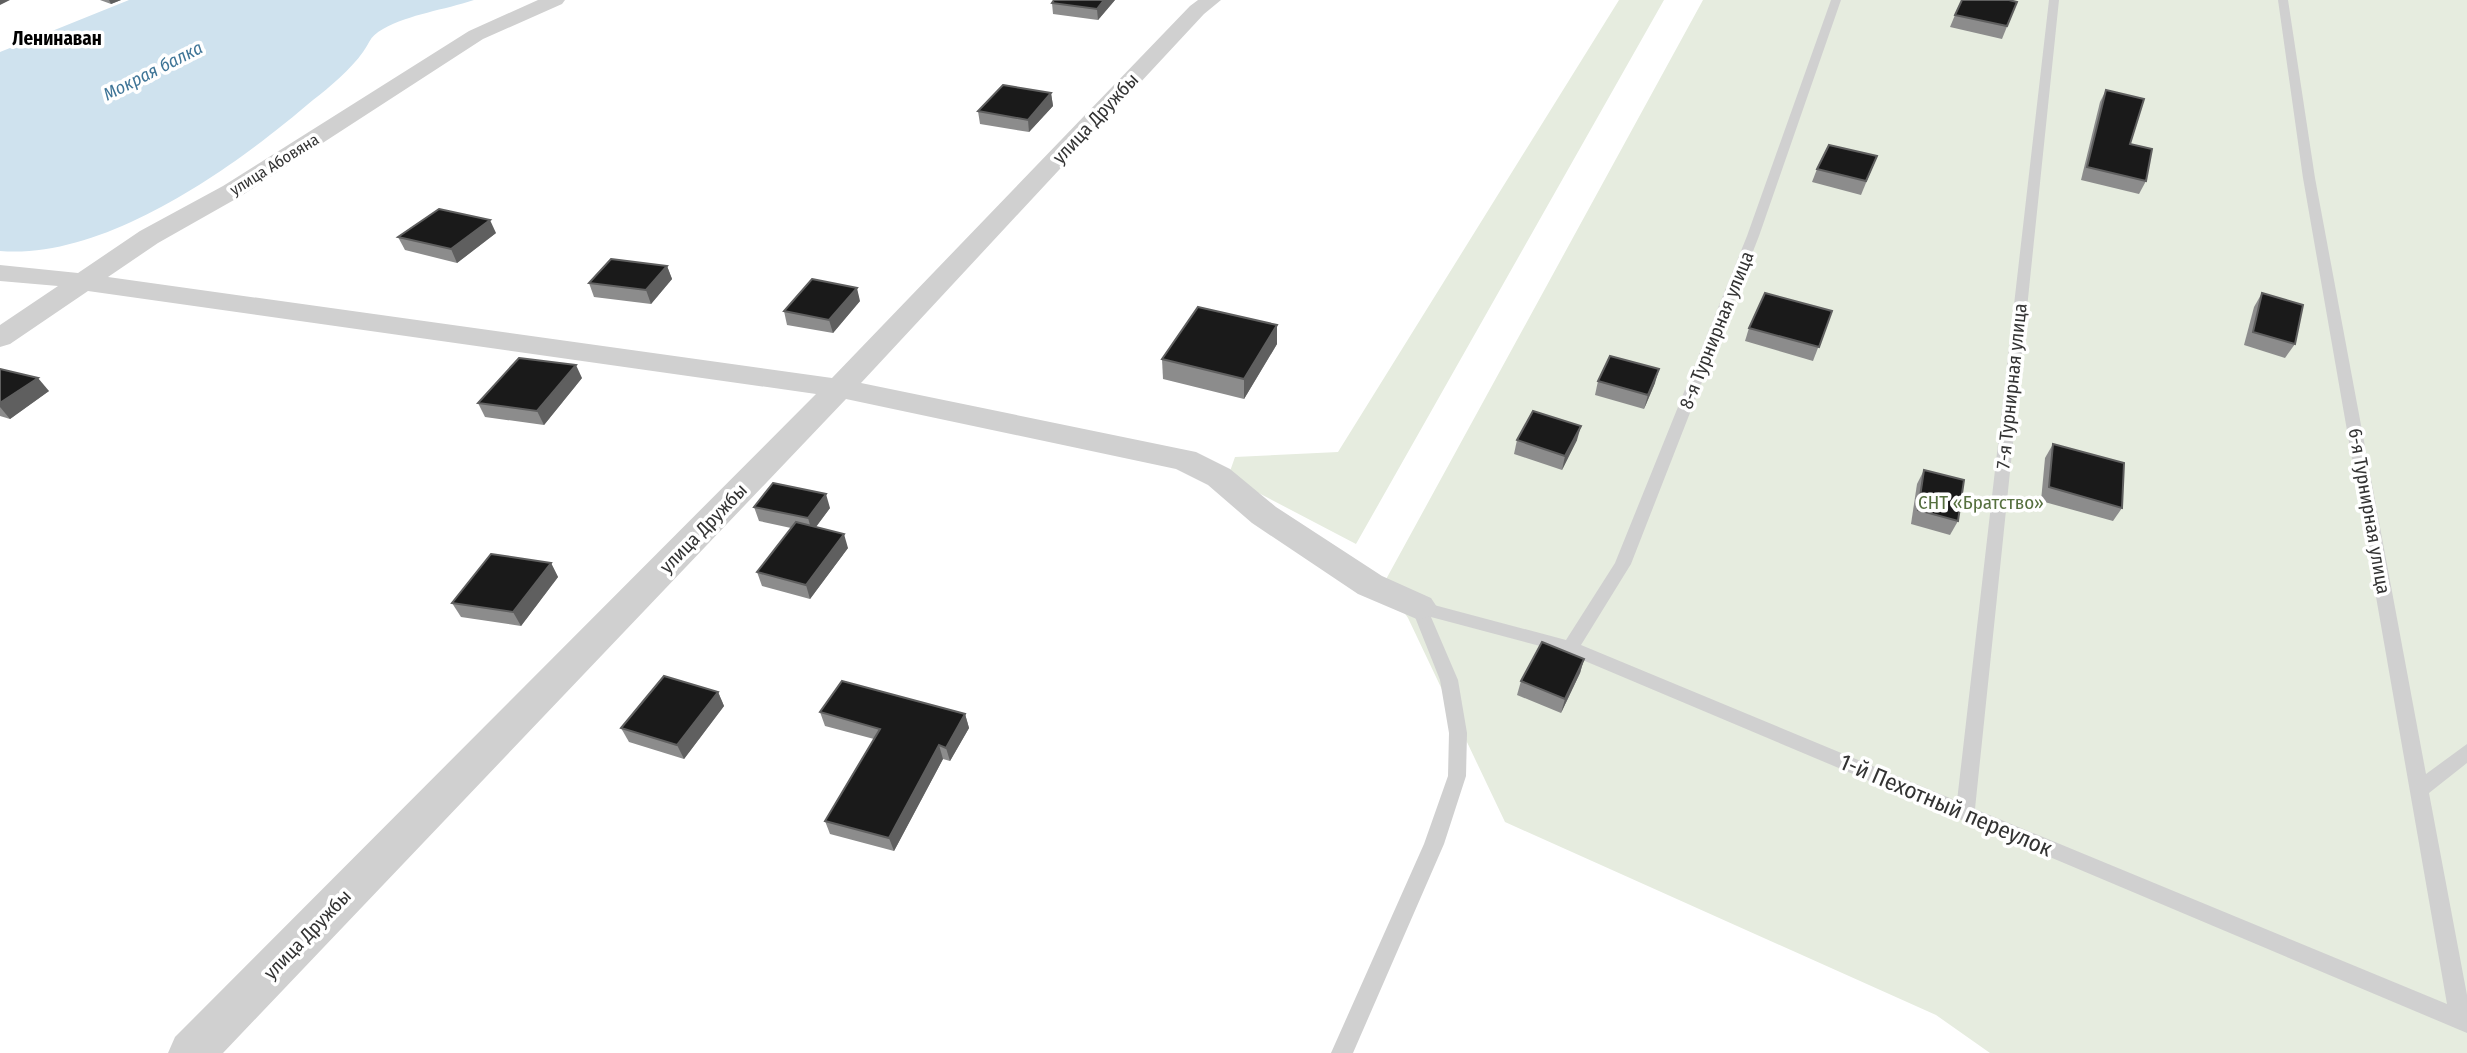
<svg xmlns="http://www.w3.org/2000/svg" width="2467" height="1053" font-family="'Fira Sans Condensed',sans-serif">
<style>
.green{fill:#e6ecdf}
.water{fill:#cfe2ee}
.lines{fill:none;stroke-linecap:round;stroke-linejoin:round}
.lane{fill:#d0d0d0;fill-rule:evenodd}
.street{fill:#d0d0d0;fill-rule:evenodd}
.wall{fill:#8c8c8c}
.shaded-wall{fill:#5f5f5f}
.building{fill:#1a1a1a;stroke:#5f5f5f;stroke-width:2}
.labels{text-anchor:middle;stroke-width:7;stroke-linejoin:round;paint-order:stroke}
.far-street-label{font-size:16px;fill:#333;stroke:#fff}
.far-water-label{font-size:18px;font-style:italic;fill:#3f7597;stroke:#fff}
.far-quarter-label{font-size:19px;font-weight:bold;fill:#000;stroke:#fff}
.street-label{font-size:19px;fill:#333;stroke:#fff}
.park-label{font-size:19px;fill:#56703f;stroke:#fff}
.near-street-label{font-size:23px;fill:#333;stroke:#fff}
</style>
<rect width="100%" height="100%" fill="#fff"/>
<g class="green">
<polygon points="1619,0 1664,0 1356,544 1228,477 1235,457 1338,452"/>
<polygon points="1703,0 2467,0 2467,1053 1990,1053 1936,1015 1505,822 1408,618 1384,583"/>
</g>
<path class="water" d="M129,0H474C444,10 410,14 383,29C369,37 371,41 363,52C351,69 330,87 313,100C236,166 106,260 0,251V52Z"/>
<g class="lines">
<polygon class="lane" points="1831,0 1841,0 1759,236 1631,564 1581,645 1957,801 2049,0 2059,0 1975,809 2447,1004 2303,178 2278,0 2288,0 2315,178 2426,774 2467,744 2467,763 2429,793 2467,995 2467,1033 1566,653 1431,617 1458,680 1467,733 1466,776 1444,844 1353,1053 1331,1053 1424,844 1448,776 1449,733 1440,680 1411,607 1413,603 1419,601 1566,640 1615,563 1747,236"/>
<polygon class="street" points="538,0 565,0 562,4 483,39 241,196 158,243 108,277 832,378 1190,6 1198,0 1221,0 1204,14 861,383 1196,452 1230,469 1276,507 1382,576 1431,598 1437,607 1431,616 1419,620 1358,594 1252,523 1208,485 1176,469 846,399 223,1053 168,1053 175,1037 816,394 88,291 10,344 0,347 0,325 58,286 0,281 0,265 78,273 140,231 223,186 469,31"/>
</g>
<g class="wall">
<polygon points="100,0 121,0 111,4"/>
<polygon points="1054,0 1115,0 1098,20 1053,14 1052,3"/>
<polygon points="2017,2 2002,39 1950,27 1955,15"/>
<polygon points="2106,90 2146,181 2139,194 2081,180 2100,102"/>
<polygon points="1051,93 1053,106 1029,132 980,124 978,111"/>
<polygon points="1877,156 1861,195 1812,182 1817,169"/>
<polygon points="496,233 457,263 405,250 398,237"/>
<polygon points="667,266 672,279 651,304 594,297 589,283"/>
<polygon points="2262,293 2295,344 2285,358 2244,345 2254,307"/>
<polygon points="860,301 833,333 787,325 784,311"/>
<polygon points="1832,311 1813,361 1745,341 1749,328"/>
<polygon points="1277,325 1277,344 1244,399 1163,379 1162,359"/>
<polygon points="0,369 49,391 10,419 0,416"/>
<polygon points="582,378 544,425 485,417 478,403"/>
<polygon points="1598,381 1655,383 1644,409 1595,395"/>
<polygon points="1517,440 1577,440 1562,470 1514,454"/>
<polygon points="2053,444 2122,508 2113,521 2041,501 2045,458"/>
<polygon points="1924,470 1958,521 1950,535 1911,524 1917,484"/>
<polygon points="754,507 830,508 816,527 848,548 810,599 762,586 757,572 791,528 759,521"/>
<polygon points="551,563 558,577 521,626 461,617 452,603"/>
<polygon points="1584,659 1580,673 1561,713 1517,695 1521,681"/>
<polygon points="718,692 724,706 684,759 629,742 621,728"/>
<polygon points="820,712 965,714 969,728 950,761 943,759 894,851 830,834 825,821 874,739 825,726"/>
</g>
<g class="shaded-wall">
<polygon points="0,0 10,0 0,5"/>
<polygon points="109,0 121,0 111,4"/>
<polygon points="1104,0 1115,0 1098,20 1097,9"/>
<polygon points="1051,93 1053,106 1029,132 1028,120"/>
<polygon points="490,220 496,233 457,263 451,249"/>
<polygon points="667,266 672,279 651,304 646,290"/>
<polygon points="857,288 860,301 833,333 829,320"/>
<polygon points="1277,325 1277,344 1244,399 1244,379"/>
<polygon points="576,365 582,378 544,425 537,411"/>
<polygon points="1659,369 1655,383 1644,409 1648,395"/>
<polygon points="38,378 49,391 10,419 0,407 0,403"/>
<polygon points="1581,426 1577,440 1562,470 1565,456"/>
<polygon points="826,494 830,508 812,532 808,518"/>
<polygon points="844,534 848,548 810,599 806,585"/>
<polygon points="551,563 558,577 521,626 513,612"/>
<polygon points="1584,659 1580,673 1561,713 1565,699"/>
<polygon points="718,692 724,706 684,759 677,745"/>
<polygon points="965,714 969,728 950,761 946,748"/>
<polygon points="939,745 943,759 894,851 889,838"/>
</g>
<g class="building">
<polygon points="1054,0 1104,0 1097,9 1052,3"/>
<polygon points="1962,0 2009,0 2017,2 2007,26 1955,15"/>
<polygon points="1003,85 1051,93 1028,120 978,111"/>
<polygon points="2106,90 2144,99 2130,144 2152,149 2146,181 2087,167"/>
<polygon points="1829,145 1877,156 1866,181 1817,169"/>
<polygon points="439,209 490,220 451,249 398,237"/>
<polygon points="611,259 667,266 646,290 589,283"/>
<polygon points="812,279 857,288 829,320 784,311"/>
<polygon points="1765,293 1832,311 1819,347 1749,328"/>
<polygon points="2262,293 2303,305 2295,344 2253,332"/>
<polygon points="1198,307 1277,325 1244,379 1162,359"/>
<polygon points="1610,356 1659,369 1648,395 1598,381"/>
<polygon points="519,358 576,365 537,411 478,403"/>
<polygon points="0,369 38,378 0,403"/>
<polygon points="1533,411 1581,426 1565,456 1517,440"/>
<polygon points="2053,444 2124,463 2122,508 2049,487"/>
<polygon points="1924,470 1964,480 1958,521 1918,510"/>
<polygon points="773,483 826,494 808,518 754,507"/>
<polygon points="796,522 844,534 806,585 757,572"/>
<polygon points="491,554 551,563 513,612 452,603"/>
<polygon points="1542,642 1584,659 1565,699 1521,681"/>
<polygon points="664,676 718,692 677,745 621,728"/>
<polygon points="842,681 965,714 946,748 939,745 889,838 825,821 880,729 820,712"/>
</g>
<g class="labels">
<g class="far-street-label">
<text transform="translate(274 164) rotate(-32)" y="6">улица Абовяна</text>
</g>
<g class="far-water-label">
<text transform="translate(153 71) rotate(-27)" y="6">Мокрая балка</text>
</g>
<g class="far-quarter-label">
<text x="57" y="45">Ленинаван</text>
</g>
<g class="street-label">
<text transform="translate(1095 118) rotate(-47)" y="7">улица Дружбы</text>
<text transform="translate(1716 330) rotate(-68)" y="7">8-я Турнирная улица</text>
<text transform="translate(2011 386) rotate(-84)" y="7">7-я Турнирная улица</text>
<text transform="translate(2370 511) rotate(80)" y="7">6-я Турнирная улица</text>
<text transform="translate(703 528) rotate(-46)" y="7">улица Дружбы</text>
<text transform="translate(307 934) rotate(-46)" y="7">улица Дружбы</text>
</g>
<g class="park-label">
<text x="1981" y="509">СНТ «Братство»</text>
</g>
<g class="near-street-label">
<text transform="translate(1946 805) rotate(23)" y="8">1-й Пехотный переулок</text>
</g>
</g>
</svg>
